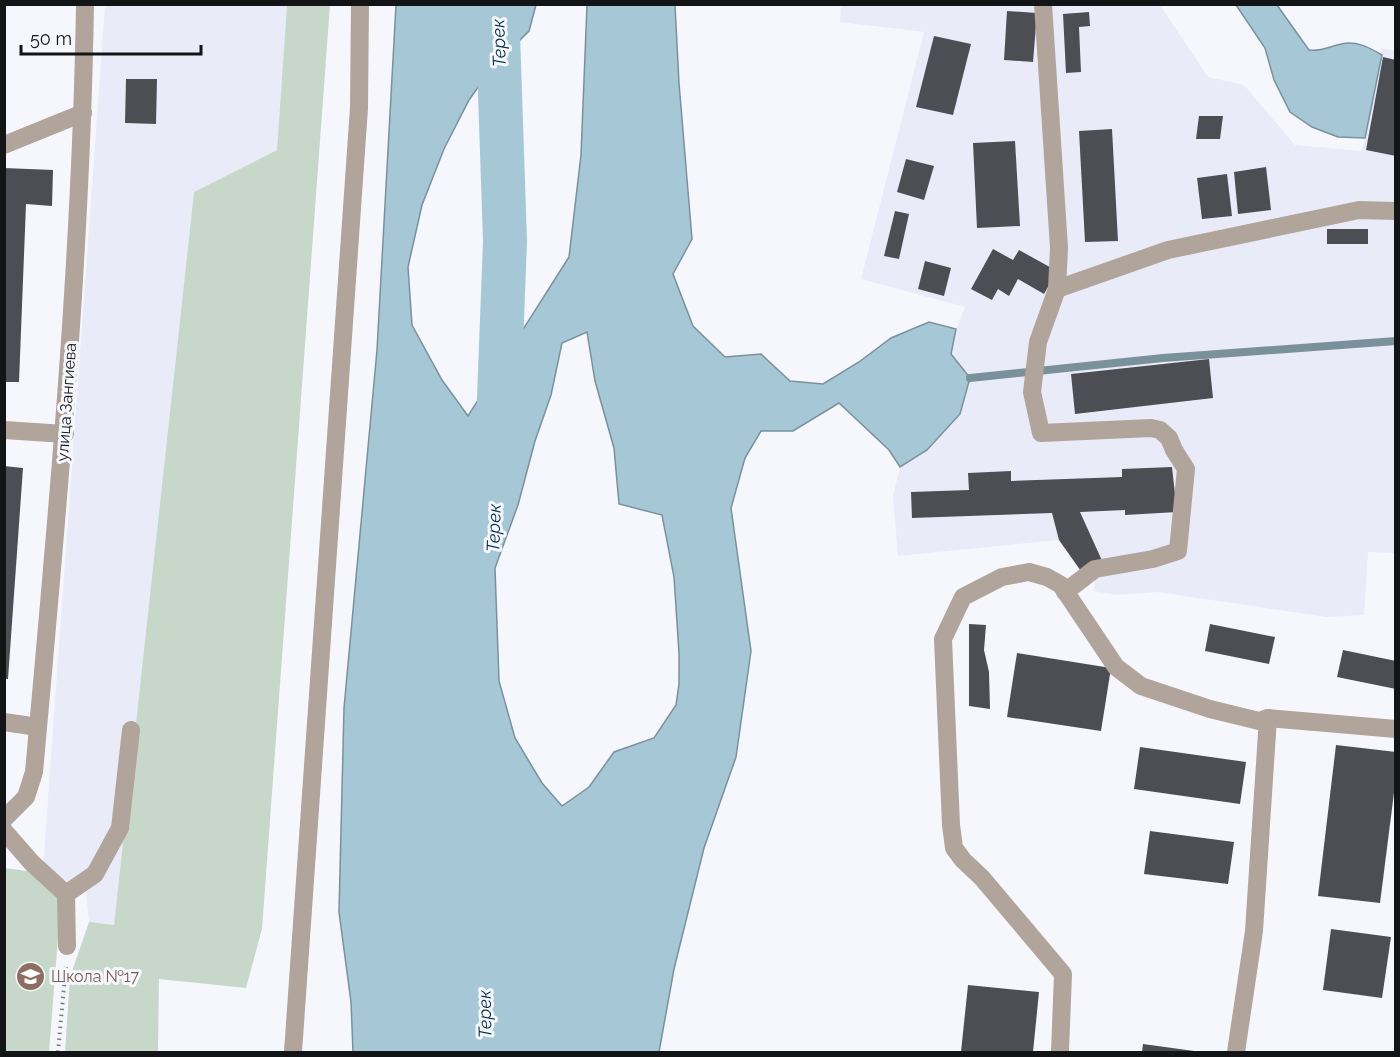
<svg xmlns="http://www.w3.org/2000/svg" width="1400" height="1057" font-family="Raleway,sans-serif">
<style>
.built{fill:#e9ebf9}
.green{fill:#c7d8ca}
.water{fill:#a6c7d6;stroke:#7a919c;stroke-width:1.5;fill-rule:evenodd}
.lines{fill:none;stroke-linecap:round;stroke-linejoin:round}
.stream{stroke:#7a919c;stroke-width:8}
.river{stroke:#a6c7d6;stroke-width:44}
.building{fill:#4d4e53}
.path{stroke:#7c7d81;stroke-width:4;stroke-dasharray:1.5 4.5;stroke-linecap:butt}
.minor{stroke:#b0a49b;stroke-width:18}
.labels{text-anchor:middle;stroke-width:6;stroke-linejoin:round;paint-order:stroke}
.street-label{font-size:16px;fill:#131416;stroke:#f6f7fd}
.education-label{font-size:16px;fill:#785e54;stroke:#f6f7fd;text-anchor:start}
.water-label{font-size:18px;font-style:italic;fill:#003041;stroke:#f6f7fd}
</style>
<rect width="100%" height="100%" fill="#f6f7fd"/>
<g class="built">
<polygon points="105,5 287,5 277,150 194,192 114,926 89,922 86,891 43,868"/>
<polygon points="841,5 1160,5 1208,77 1244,85 1295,145 1362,151 1381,48 1395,51 1395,553 1368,552 1364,615 1326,617 1158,592 1116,595 1094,591 1095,569 1081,570 1058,540 898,556 893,496 900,467 965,307 861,279 924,32 840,22"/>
</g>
<g class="green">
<polygon points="287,5 330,5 262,929 246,988 159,979 158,1052 65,1052 70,977 89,922 114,925 194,192 277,150"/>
<polygon points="5,868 34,872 61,900 49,1052 5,1052"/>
</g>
<g class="water">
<path d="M396,5H536L529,31L491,69L469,100L444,149L422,205L408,267L412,325L442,380L468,416L569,257L581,155L587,5H675L679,83L692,239L673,274L693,326L725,357L761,354L790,381L823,384L859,362L891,338L929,322L956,329L951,354L970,378L960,414L927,450L900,467L889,450L839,403L793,431H761L745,458L731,508L751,651L736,757L704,848L674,969L659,1052H353L351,1002L339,912L344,708L377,350ZM587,332L595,381L614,448L619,504L662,515L674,577L679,653V684L676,705L654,738L614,752L589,787L562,806L542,783L515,738L499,681L495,568L518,505L535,441L551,395L562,343Z"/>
<path d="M1236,5H1277L1309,50C1320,52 1331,46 1341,44C1356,40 1370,48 1382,55L1365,138L1338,137L1312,127L1290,112L1274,80L1265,48Z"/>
</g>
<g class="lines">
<polyline class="stream" points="970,378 1163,358 1396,341"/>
<polyline class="river" points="497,4 505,241 498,424"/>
</g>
<g class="building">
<polygon points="1007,11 1037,13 1033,62 1004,60"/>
<polygon points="1089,12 1090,26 1079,27 1081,72 1066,73 1063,14"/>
<polygon points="934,36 971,44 953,115 916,107"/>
<polygon points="1383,57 1396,60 1396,156 1366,150"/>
<polygon points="126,79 157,79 156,124 125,123"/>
<polygon points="1199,116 1223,116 1220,139 1196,139"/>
<polygon points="1112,129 1118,241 1085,242 1079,131"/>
<polygon points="1015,141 1020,226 977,228 973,143"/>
<polygon points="906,159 934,166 924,200 897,192"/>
<polygon points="1266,167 1271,210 1238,214 1234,172"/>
<polygon points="4,168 53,170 52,206 26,204 19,382 4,382"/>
<polygon points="1227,174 1232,216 1202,219 1197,178"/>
<polygon points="895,211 909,214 899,259 884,256"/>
<rect x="1327" y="229" width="41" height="15"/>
<polygon points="993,249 1013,260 1019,250 1057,271 1044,294 1018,279 1009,296 998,289 992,300 971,289"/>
<polygon points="925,261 951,268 944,296 918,289"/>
<polygon points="1209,359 1213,398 1075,414 1071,374"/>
<polygon points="4,466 23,468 8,679 4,679"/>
<polygon points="1172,467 1177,512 1125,515 1125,510 1080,512 1104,565 1083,574 1059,540 1052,513 912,518 911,492 969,490 968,473 1011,471 1011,481 1122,477 1122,469"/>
<polygon points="969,624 986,625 984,650 989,672 990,709 969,706"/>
<polygon points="1210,624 1275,637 1269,664 1205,651"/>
<polygon points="1343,650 1396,661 1396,689 1337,677"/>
<polygon points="1017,653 1111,668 1101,731 1007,717"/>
<polygon points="1336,745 1396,752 1396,777 1380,903 1318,896"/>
<polygon points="1140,747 1246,762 1240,804 1134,789"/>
<polygon points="1150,831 1234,842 1228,884 1144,874"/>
<polygon points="1331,929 1391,937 1382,998 1323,990"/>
<polygon points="968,985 1039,992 1033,1052 961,1052"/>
<polygon points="1143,1044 1194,1051 1194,1052 1142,1052"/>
</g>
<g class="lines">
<polyline class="path" points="58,1052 66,965"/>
<g class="minor">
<polyline points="1043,4 1059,248 1057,289"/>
<polyline points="4,145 83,113"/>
<polyline points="4,430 65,434"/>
<polyline points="1065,592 1095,569 1153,559 1178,551 1186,469 1174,450 1169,438 1160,430 1151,428 1041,433 1032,392 1038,342 1057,289 1168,250 1359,210 1396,211"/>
<polyline points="4,722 38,727"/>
<path d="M4,819L26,797L34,772C57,517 81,261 85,4"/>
<polyline points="4,831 32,863 66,894 67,946"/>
<polyline points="66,894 95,874 120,828 131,730"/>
<polyline points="293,1052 359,108 360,4"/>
<polyline points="1060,1052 1063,974 982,878 963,860 954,848 951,825 943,639 963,597 1002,577 1029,572 1047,577 1061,585 1116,667 1141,686 1210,709 1259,721 1268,718 1396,729"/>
<polyline points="1236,1052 1254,931 1268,718"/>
</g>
</g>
<defs>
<symbol id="school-disc" viewBox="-11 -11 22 22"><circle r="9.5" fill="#8d6e63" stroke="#f6f7fd"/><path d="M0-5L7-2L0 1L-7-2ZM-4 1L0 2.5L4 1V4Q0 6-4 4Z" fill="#fff"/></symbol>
</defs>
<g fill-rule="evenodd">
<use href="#school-disc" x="14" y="960" width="33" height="33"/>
</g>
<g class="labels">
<g class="street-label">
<text transform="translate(66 402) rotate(-86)" y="6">улица Зангиева</text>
</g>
<g class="education-label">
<text x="51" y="982">Школа №17</text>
</g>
<g class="water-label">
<text transform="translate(499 43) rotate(-92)" y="6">Терек</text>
<text transform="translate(494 528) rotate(-88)" y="6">Терек</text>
<text transform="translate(485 1014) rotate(-91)" y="6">Терек</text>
</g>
</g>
<rect width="1400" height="1057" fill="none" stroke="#131416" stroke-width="12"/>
<path d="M21 45v9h180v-9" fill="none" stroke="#131416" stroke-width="3"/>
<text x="30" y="45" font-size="18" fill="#131416" stroke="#f6f7fd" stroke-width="4.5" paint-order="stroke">50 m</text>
</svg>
